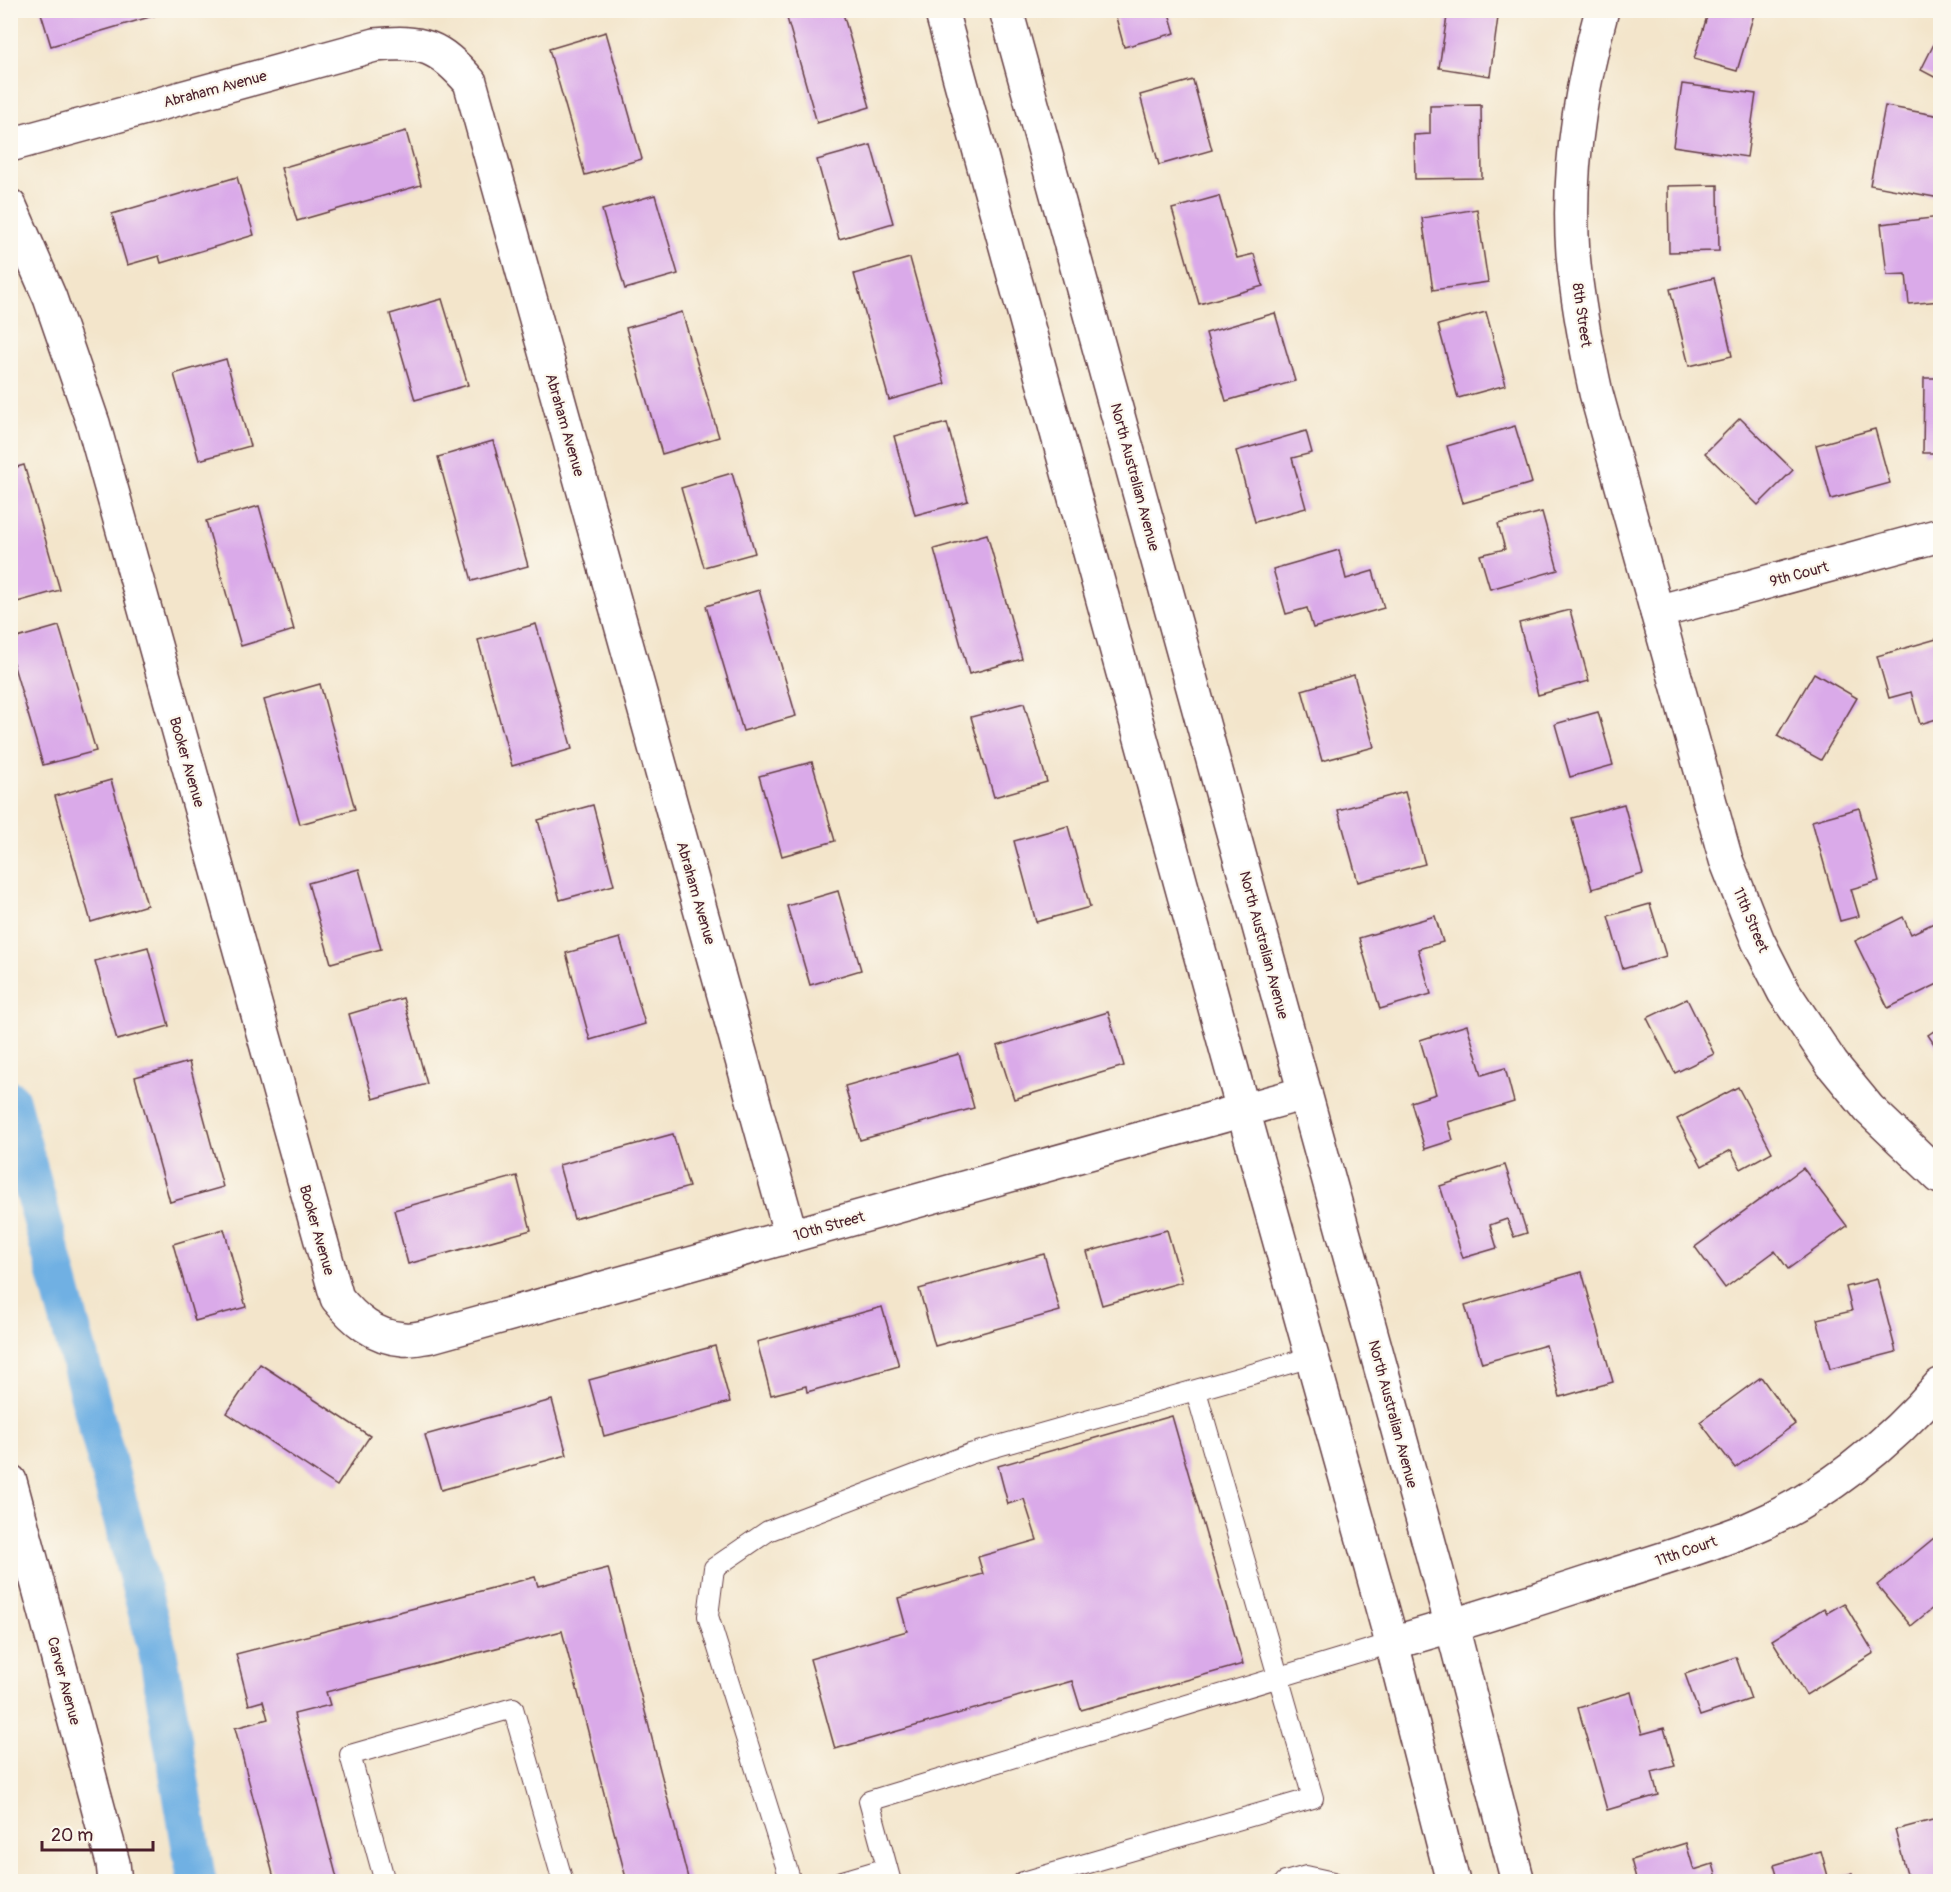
<svg xmlns="http://www.w3.org/2000/svg" width="1951" height="1892" font-family="Pangolin,sans-serif">
<style>
.lines{fill:none;stroke-linecap:round;stroke-linejoin:round}
.canal{stroke:#6fb0e3;stroke-width:39}
.building{fill:#daaae9}
.lane-casing{stroke:#633d43;stroke-width:22}
.street-casing{stroke:#633d43;stroke-width:36}
.secondary-casing{stroke:#633d43;stroke-width:36}
.lane{stroke:#fff;stroke-width:20}
.street{stroke:#fff;stroke-width:33}
.secondary{stroke:#fff;stroke-width:33}
.labels{text-anchor:middle;stroke-width:4.5;stroke-linejoin:round;paint-order:stroke}
.street-label{font-size:15px;fill:#4a1f2b;stroke:#fbf7ec}
</style>
<rect width="100%" height="100%" fill="#fbf7ec"/>
<filter id="ink" filterUnits="userSpaceOnUse"><feTurbulence type="fractalNoise" baseFrequency=".0167" numOctaves="2"/><feDisplacementMap in="SourceGraphic" scale="12" xChannelSelector="R" yChannelSelector="G"/><feConvolveMatrix kernelMatrix="1 2 1 2 8 2 1 2 1" color-interpolation-filters="sRGB"/></filter>
<filter id="wash" filterUnits="userSpaceOnUse"><feTurbulence type="fractalNoise" baseFrequency=".008" numOctaves="4" result="noise"/><feDisplacementMap in="SourceGraphic" scale="24" xChannelSelector="R" yChannelSelector="G"/><feGaussianBlur stdDeviation="1.35" result="paint"/><feColorMatrix in="noise" values="0 0 0 0 0 0 0 0 0 0 0 0 0 0 0 0 0 1.4 0 .05"/><feComposite in="paint" operator="in"/></filter>
<g filter="url(#wash)">
<rect width="100%" height="100%" fill="#f3e5cb"/>
<g class="lines">
<polyline class="canal" points="10,1100 157,1648 197,1882"/>
</g>
<g id="blocks">
<g class="building">
<polygon points="40,10 170,10 170,11 51,46"/>
<polygon points="842,10 870,107 817,123 785,11"/>
<polygon points="1114,10 1168,10 1175,33 1124,47"/>
<polygon points="1448,10 1499,10 1490,76 1439,68"/>
<polygon points="1709,10 1743,10 1754,14 1737,71 1694,59"/>
<polygon points="606,32 642,159 585,175 549,49"/>
<polygon points="1940,32 1940,80 1921,70"/>
<polygon points="1193,80 1212,150 1159,165 1140,95"/>
<polygon points="1682,84 1756,94 1747,157 1673,146"/>
<polygon points="1481,105 1482,178 1415,179 1414,135 1430,134 1430,106"/>
<polygon points="1885,106 1940,116 1940,198 1870,185"/>
<polygon points="406,131 421,185 297,221 281,168"/>
<polygon points="871,145 893,223 839,239 817,160"/>
<polygon points="237,177 254,235 161,263 159,256 127,265 112,214"/>
<polygon points="1718,185 1719,251 1669,252 1668,186"/>
<polygon points="655,195 678,274 625,289 602,210"/>
<polygon points="1219,196 1237,258 1254,254 1263,286 1199,304 1172,209"/>
<polygon points="1477,209 1488,282 1433,290 1422,218"/>
<polygon points="1940,217 1940,301 1909,304 1906,274 1887,275 1881,224"/>
<polygon points="910,258 945,384 889,400 854,274"/>
<polygon points="1714,278 1732,356 1689,366 1670,289"/>
<polygon points="442,299 468,385 415,400 390,314"/>
<polygon points="682,312 719,437 662,454 626,328"/>
<polygon points="1486,312 1506,385 1458,398 1438,325"/>
<polygon points="1275,313 1295,381 1226,401 1206,333"/>
<polygon points="226,359 250,446 199,460 174,374"/>
<polygon points="1924,378 1940,378 1940,453 1923,453"/>
<polygon points="1740,418 1793,470 1758,505 1705,453"/>
<polygon points="947,423 968,501 915,515 894,436"/>
<polygon points="1515,426 1532,483 1463,503 1447,446"/>
<polygon points="1875,429 1890,483 1831,499 1816,445"/>
<polygon points="1306,431 1312,453 1292,458 1306,508 1255,522 1236,451"/>
<polygon points="493,441 528,566 472,581 438,457"/>
<polygon points="24,465 60,590 10,604 10,469"/>
<polygon points="732,473 755,553 704,567 681,488"/>
<polygon points="259,506 294,630 241,646 206,521"/>
<polygon points="1542,512 1558,570 1490,589 1480,555 1505,549 1498,524"/>
<polygon points="987,534 1022,659 969,674 934,549"/>
<polygon points="1339,550 1346,579 1373,571 1384,608 1313,628 1307,608 1286,614 1273,569"/>
<polygon points="759,590 796,716 743,731 706,606"/>
<polygon points="1570,610 1589,681 1538,695 1519,623"/>
<polygon points="536,624 572,749 512,766 478,640"/>
<polygon points="59,626 96,751 43,765 10,653 10,640"/>
<polygon points="1940,638 1940,718 1920,724 1911,692 1889,698 1877,656"/>
<polygon points="1814,673 1857,698 1821,760 1777,736"/>
<polygon points="1354,675 1374,747 1322,761 1302,690"/>
<polygon points="320,684 355,809 300,824 264,700"/>
<polygon points="1024,703 1047,782 994,797 971,717"/>
<polygon points="1598,712 1613,765 1570,777 1555,724"/>
<polygon points="812,762 835,841 782,856 759,776"/>
<polygon points="111,780 147,905 91,922 55,796"/>
<polygon points="1405,792 1425,864 1358,882 1338,810"/>
<polygon points="1624,804 1643,874 1592,889 1572,818"/>
<polygon points="593,805 614,885 560,900 538,820"/>
<polygon points="1859,808 1879,881 1851,889 1859,916 1840,921 1812,821"/>
<polygon points="1068,826 1090,907 1036,922 1014,841"/>
<polygon points="359,869 381,949 331,963 308,883"/>
<polygon points="838,891 861,970 810,985 787,906"/>
<polygon points="1650,904 1666,956 1623,969 1608,916"/>
<polygon points="1435,916 1443,942 1418,949 1431,994 1380,1009 1359,938"/>
<polygon points="1903,917 1911,934 1940,920 1940,983 1888,1008 1855,941"/>
<polygon points="620,938 645,1024 590,1040 566,953"/>
<polygon points="148,947 169,1026 117,1040 95,961"/>
<polygon points="403,998 427,1084 373,1099 349,1014"/>
<polygon points="1687,999 1714,1054 1675,1073 1647,1018"/>
<polygon points="1108,1012 1124,1066 1014,1099 997,1046"/>
<polygon points="1467,1025 1482,1075 1505,1068 1514,1102 1448,1122 1453,1140 1425,1149 1411,1102 1436,1094 1420,1040"/>
<polygon points="1940,1027 1940,1053 1928,1035"/>
<polygon points="959,1054 974,1108 860,1140 845,1086"/>
<polygon points="189,1062 223,1187 170,1202 135,1077"/>
<polygon points="1738,1087 1772,1152 1741,1169 1731,1150 1702,1166 1677,1119"/>
<polygon points="673,1134 689,1187 574,1219 559,1165"/>
<polygon points="1505,1165 1527,1233 1514,1237 1507,1219 1490,1225 1497,1248 1463,1258 1440,1186"/>
<polygon points="1803,1168 1847,1226 1788,1269 1775,1251 1725,1288 1695,1247"/>
<polygon points="517,1176 531,1230 408,1264 394,1210"/>
<polygon points="224,1229 246,1307 195,1321 173,1244"/>
<polygon points="1167,1230 1182,1282 1102,1305 1087,1252"/>
<polygon points="1044,1254 1060,1311 935,1346 919,1289"/>
<polygon points="1582,1272 1613,1382 1560,1397 1546,1345 1482,1363 1465,1305"/>
<polygon points="1877,1279 1896,1352 1830,1369 1817,1319 1852,1311 1846,1287"/>
<polygon points="882,1307 899,1366 807,1392 806,1386 771,1395 757,1342"/>
<polygon points="715,1346 730,1402 604,1436 589,1380"/>
<polygon points="260,1364 370,1436 337,1486 227,1413"/>
<polygon points="1761,1377 1795,1424 1735,1468 1700,1422"/>
<polygon points="552,1400 567,1455 441,1490 425,1435"/>
<polygon points="1172,1416 1243,1664 1081,1710 1072,1681 835,1749 810,1659 907,1631 898,1598 983,1574 978,1557 1037,1540 1024,1499 1008,1504 998,1466"/>
<polygon points="1934,1538 1940,1545 1940,1602 1911,1626 1877,1585"/>
<polygon points="608,1568 689,1882 627,1882 562,1631 326,1692 330,1705 294,1714 338,1882 275,1882 235,1728 268,1719 263,1701 249,1705 236,1654 535,1577 538,1586"/>
<polygon points="1844,1603 1874,1653 1806,1695 1772,1640 1824,1608 1827,1613"/>
<polygon points="1736,1657 1751,1699 1700,1716 1685,1674"/>
<polygon points="1631,1692 1642,1734 1664,1728 1675,1766 1652,1772 1658,1795 1607,1810 1578,1708"/>
<polygon points="1940,1818 1940,1882 1909,1882 1895,1830"/>
<polygon points="1686,1843 1694,1870 1713,1864 1718,1882 1637,1882 1631,1860"/>
<polygon points="1821,1851 1829,1880 1853,1873 1856,1882 1779,1882 1774,1865"/>
</g>
</g>
</g>
<g filter="url(#ink)">
<use href="#blocks" fill-opacity="0" stroke="#633d43" stroke-width="1.5"/>
<g class="lines">
<defs>
<g id="lane">
<polyline points="385,1882 350,1755 513,1708 563,1882"/>
<polyline points="791,1882 708,1616 714,1568 768,1531 970,1454 1312,1357"/>
<polyline points="839,1882 887,1868"/>
<polyline points="891,1882 869,1801 1392,1643"/>
<polyline points="1023,1882 1313,1798 1196,1391"/>
<polyline points="1285,1882 1306,1876 1333,1882"/>
</g>
<g id="street">
<path d="M1602,10C1580,89 1567,171 1573,254C1577,301 1586,347 1596,393L1726,860L1758,941L1784,992L1832,1064L1869,1109L1940,1177"/>
<path d="M10,145L375,45C422,40 439,46 470,82L791,1236"/>
<path d="M10,206L50,298L93,423L337,1298C354,1319 374,1337 403,1339C412,1340 422,1337 431,1336L1305,1093"/>
<polyline points="1657,612 1940,535"/>
<polyline points="10,1481 113,1863 115,1882"/>
<path d="M1392,1643C1460,1624 1526,1603 1593,1581C1645,1565 1698,1549 1749,1529C1821,1499 1890,1444 1940,1385"/>
</g>
<g id="secondary">
<polyline points="941,10 1243,1110 1392,1643 1453,1882"/>
<polyline points="1006,10 1452,1626 1518,1882"/>
</g>
</defs>
<use href="#lane" class="lane-casing"/>
<use href="#street" class="street-casing"/>
<use href="#secondary" class="secondary-casing"/>
<use href="#lane" class="lane"/>
<use href="#street" class="street"/>
<use href="#secondary" class="secondary"/>
</g>
</g>
<g class="labels">
<g class="street-label">
<text transform="translate(215 89) rotate(-15)" y="5">Abraham Avenue</text>
<text transform="translate(1582 315) rotate(82)" y="5">8th Street</text>
<text transform="translate(565 425) rotate(74)" y="5">Abraham Avenue</text>
<text transform="translate(1135 477) rotate(75)" y="5">North Australian Avenue</text>
<text transform="translate(1799 574) rotate(-15)" y="5">9th Court</text>
<text transform="translate(187 762) rotate(74)" y="5">Booker Avenue</text>
<text transform="translate(696 893) rotate(74)" y="5">Abraham Avenue</text>
<text transform="translate(1751 920) rotate(67)" y="5">11th Street</text>
<text transform="translate(1264 945) rotate(75)" y="5">North Australian Avenue</text>
<text transform="translate(829 1226) rotate(-16)" y="5">10th Street</text>
<text transform="translate(317 1230) rotate(74)" y="5">Booker Avenue</text>
<text transform="translate(1393 1414) rotate(75)" y="5">North Australian Avenue</text>
<text transform="translate(1686 1551) rotate(-19)" y="5">11th Court</text>
<text transform="translate(64 1681) rotate(75)" y="5">Carver Avenue</text>
</g>
</g>
<rect width="1951" height="1892" fill="none" stroke="#fbf7ec" stroke-width="36"/>
<path d="M42 1841v9h111v-9" fill="none" stroke="#4a1f2b" stroke-width="3"/>
<text x="51" y="1841" font-size="18" fill="#4a1f2b" stroke="#fbf7ec" stroke-width="4.5" paint-order="stroke">20 m</text>
</svg>
